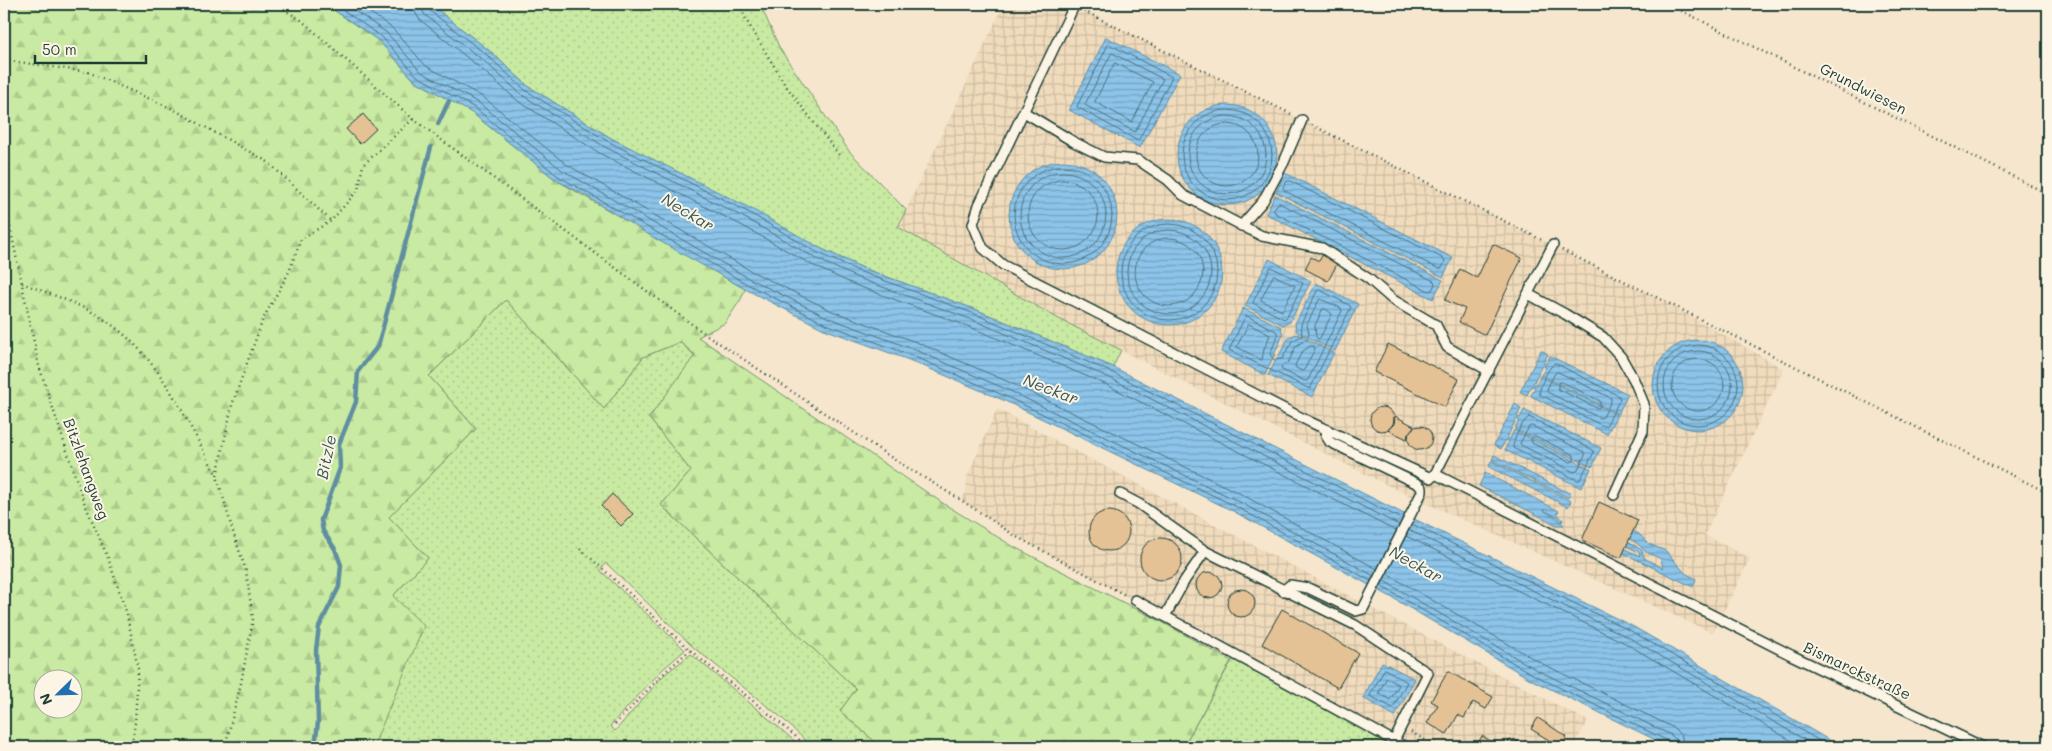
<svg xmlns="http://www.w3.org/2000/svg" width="2052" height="751" font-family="Mali,sans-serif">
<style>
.industrial{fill:url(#industrial-grid)}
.grass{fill:url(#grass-dots);stroke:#74946b}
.forest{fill:url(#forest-firs);stroke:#74946b;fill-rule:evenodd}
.water{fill:url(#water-rules);stroke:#608ea1}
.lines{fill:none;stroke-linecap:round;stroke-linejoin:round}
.shore{stroke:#4b737d;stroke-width:1}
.stream{stroke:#608ea1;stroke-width:4.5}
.building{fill:#e5c296;stroke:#1f3d34}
.lane-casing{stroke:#1f3d34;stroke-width:12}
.path{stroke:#1f3d34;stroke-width:2.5;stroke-dasharray:1 4;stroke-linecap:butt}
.lane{stroke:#fcf5e5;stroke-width:9}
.labels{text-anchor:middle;stroke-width:4;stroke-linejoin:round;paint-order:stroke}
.street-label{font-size:15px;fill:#1f3d34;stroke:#fcf5e5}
.water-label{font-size:16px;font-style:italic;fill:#355858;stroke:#fcf5e5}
</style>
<defs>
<pattern id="industrial-grid" width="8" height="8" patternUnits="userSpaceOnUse" patternTransform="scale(1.25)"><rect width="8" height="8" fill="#f0dbbc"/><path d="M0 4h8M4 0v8" fill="none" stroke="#cdbda2"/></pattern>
<pattern id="grass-dots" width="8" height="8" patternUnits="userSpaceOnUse" patternTransform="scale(1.25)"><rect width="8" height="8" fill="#c9eaa2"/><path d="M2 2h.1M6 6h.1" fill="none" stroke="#acca8c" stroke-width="1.8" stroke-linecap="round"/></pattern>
<pattern id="forest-firs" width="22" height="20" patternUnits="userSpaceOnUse" patternTransform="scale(1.25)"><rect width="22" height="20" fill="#c9eaa2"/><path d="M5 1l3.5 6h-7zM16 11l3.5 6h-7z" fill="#acca8c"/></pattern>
<pattern id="water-rules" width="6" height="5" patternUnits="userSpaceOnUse" patternTransform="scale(1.25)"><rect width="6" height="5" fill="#8cc4ea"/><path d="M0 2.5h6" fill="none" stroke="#72a0be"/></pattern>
</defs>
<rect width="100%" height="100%" fill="#f5e6cd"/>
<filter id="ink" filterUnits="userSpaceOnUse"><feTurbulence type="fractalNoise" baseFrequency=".02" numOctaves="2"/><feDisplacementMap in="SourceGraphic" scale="10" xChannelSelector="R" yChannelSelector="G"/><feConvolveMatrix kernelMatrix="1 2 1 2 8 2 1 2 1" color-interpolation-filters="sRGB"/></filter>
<g filter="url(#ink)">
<g class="industrial">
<polygon points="1004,4 1070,4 1671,305 1784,369 1705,535 1750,558 1713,633 1395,489 1059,319 898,227"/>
<polygon points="997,409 1370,607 1588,721 1573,747 1405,747 1017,537 961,500 966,493 967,477"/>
</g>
<g class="grass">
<polygon points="430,4 760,4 780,49 849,151 906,210 898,227 1059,319 1121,350 1113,367 977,310 863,268 822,249 611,138 528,86 491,52"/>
<polygon points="506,300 604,409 643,357 680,342 695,356 649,418 691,471 661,505 856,689 840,711 881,747 812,747 782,718 693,647 606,563 600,570 685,650 662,670 610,726 615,731 664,675 691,654 775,724 801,747 373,747 393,596 428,558 389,517 476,429 429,376"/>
<polygon points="1235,655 1405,747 1183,747"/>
</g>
<path class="forest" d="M4,4H325L379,41L414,80L472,113L556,180L745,289L741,299L725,323L698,337L944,504L1014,547L1162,622L1231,661L1183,747H881L840,711L856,689L661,505L691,471L649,418L695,355L680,342L643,357L604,409L506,300L429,376L476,429L389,517L428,558L393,596L424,626L373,747H4ZM42,678H72V708H42Z"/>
<g class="water">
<polygon points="325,4 430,4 491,52 528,86 611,138 750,208 822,249 863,268 977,310 1113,367 1402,513 1634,627 1841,747 1670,747 1532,680 1391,597 1231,510 1003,400 909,360 824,329 745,289 654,238 583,194 556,180 472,113 414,80 379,41"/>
<polygon points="1106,37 1180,74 1140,148 1069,110"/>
<circle cx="1227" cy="155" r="50"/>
<circle cx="1063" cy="215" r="54"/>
<polygon points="1285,173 1453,258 1443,277 1276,192"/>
<polygon points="1275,195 1443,280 1433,299 1266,214"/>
<circle cx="1169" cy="272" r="53"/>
<polygon points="1269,259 1311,281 1290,322 1283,325 1245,306"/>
<polygon points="1316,283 1358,304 1335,351 1297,332 1295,324"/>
<polygon points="1243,308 1281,327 1283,335 1265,375 1221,352"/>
<polygon points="1297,334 1334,353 1312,397 1268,375 1289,337"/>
<circle cx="1698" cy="385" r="45"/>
<polygon points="1541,350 1548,354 1543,363 1546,364 1550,356 1628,394 1618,414 1541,375 1546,367 1542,365 1533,384 1536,385 1540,376 1617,415 1607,434 1531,396 1535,387 1531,386 1527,395 1520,392"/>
<polygon points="1515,404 1521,408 1517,417 1520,418 1524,410 1601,448 1592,467 1515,429 1519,420 1516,419 1507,438 1510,439 1514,430 1591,469 1581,488 1505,450 1509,441 1505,440 1501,449 1494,445"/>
<polygon points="1494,455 1571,494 1569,498 1492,460"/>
<polygon points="1491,461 1571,501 1568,507 1489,467"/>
<polygon points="1485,473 1559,511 1557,513 1563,520 1562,522 1556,516 1543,510 1555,517 1564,525 1557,525 1479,486"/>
<polygon points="1633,531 1639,534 1649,544 1666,551 1685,573 1696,579 1693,587 1623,553 1625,549 1640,556 1639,552 1626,546 1628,542 1642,550 1644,558 1663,568 1661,559 1646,552 1637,543 1629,539"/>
<polygon points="1382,662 1415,679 1395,716 1363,698"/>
</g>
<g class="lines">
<g class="shore">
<polyline points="334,4 382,37 417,76 475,108 558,176 747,284 826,324 911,355 1005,396 1233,505 1371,581"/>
<polyline points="345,4 387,33 421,72 479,103 562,170 750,279 829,318 913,349 1008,390 1236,500 1374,576"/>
<polyline points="358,4 392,28 426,66 483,97 566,164 753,272 832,311 916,342 1011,383 1239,493 1377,569"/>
<polyline points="413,4 415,12 419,19 479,67 518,101 601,154 741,225 814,266 855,285 970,327 1105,384 1396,531"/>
<polyline points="421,4 422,10 425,15 484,61 522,95 605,147 745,218 817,259 858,278 973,320 1108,377 1399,525"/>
<polyline points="427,4 429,10 488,56 525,90 609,142 748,212 820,254 861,272 975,314 1111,372 1402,519"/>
<polygon points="1109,44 1172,77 1138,141 1077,107"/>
<polygon points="1112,53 1163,79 1135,132 1085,105"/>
<polygon points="1115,63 1153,82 1132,122 1095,102"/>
<circle cx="1227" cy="155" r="45"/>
<circle cx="1227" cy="155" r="39"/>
<circle cx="1227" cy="155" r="31"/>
<circle cx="1063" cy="215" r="49"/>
<circle cx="1063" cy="215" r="43"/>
<circle cx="1063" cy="215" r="35"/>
<polygon points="1290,181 1444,259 1445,262 1442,268 1439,269 1285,191 1283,188 1286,182"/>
<polygon points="1279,203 1434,281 1435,284 1432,290 1429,291 1275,213 1274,209"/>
<circle cx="1169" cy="272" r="48"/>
<circle cx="1169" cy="272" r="42"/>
<circle cx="1169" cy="272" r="34"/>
<polygon points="1271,267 1303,283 1287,317 1284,319 1253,303"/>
<polygon points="1274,275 1295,286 1282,311 1261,300"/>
<polygon points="1320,290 1349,305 1351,307 1310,389 1229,350 1245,317 1247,316 1276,331 1278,335 1270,354 1274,360 1282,359 1292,341 1302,336 1301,324 1317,291"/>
<polygon points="1320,299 1341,308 1342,311 1308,380 1305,381 1282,370 1281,367 1289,361 1296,346 1307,339 1309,333 1307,325"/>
<polygon points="1323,309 1326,309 1332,314 1320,338 1318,339 1316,337 1315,326"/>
<polygon points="1249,324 1270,335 1264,349 1262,360 1237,347"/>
<circle cx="1698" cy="385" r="40"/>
<polygon points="1311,346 1314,346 1315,349 1304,370 1302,371 1296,368 1295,365 1302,352"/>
<circle cx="1698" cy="385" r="34"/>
<circle cx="1698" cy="385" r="26"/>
<path d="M1555,363L1619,396L1620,399L1606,426H1603L1539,394C1540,386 1548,367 1555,363Z"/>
<polygon points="1558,372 1611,398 1611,401 1603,417 1600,418 1547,392 1547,389 1555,373"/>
<polygon points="1562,382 1600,401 1600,407 1597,408 1558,389 1558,383"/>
<path d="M1529,417L1593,450L1594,452L1580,480H1577L1513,448C1513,440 1522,421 1529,417Z"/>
<polygon points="1532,426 1585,452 1585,455 1577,471 1574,472 1521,445 1520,443 1529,427"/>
<polygon points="1535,436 1574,455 1574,461 1570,462 1532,443 1531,439"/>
<polyline points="1412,524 1631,631 1830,747"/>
<polyline points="1409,530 1628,637 1817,747"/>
<polyline points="1406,536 1625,643 1802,747"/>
<polyline points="1387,574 1541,663 1674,728 1682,737 1684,747"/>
<polyline points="1384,581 1537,670 1671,735 1676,740 1677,747"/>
<polyline points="1381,586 1534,675 1668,741 1671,747"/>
<polygon points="1385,669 1407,682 1393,708 1370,696"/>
<polygon points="1387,678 1399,685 1390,700 1379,693"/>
</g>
<g class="stream">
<polyline points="438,124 449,101"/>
<polyline points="315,747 318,722 316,650 319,627 339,587 341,565 335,549 323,531 321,520 340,468 339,444 356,402 358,371 378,346 431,147"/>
</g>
</g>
<g class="building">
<polygon points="363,114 376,129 360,144 346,129"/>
<polygon points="1493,244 1522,258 1485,335 1459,322 1465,309 1445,300 1460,269 1477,278"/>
<polygon points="1323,254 1338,262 1328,281 1305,269 1311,257 1319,261"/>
<polygon points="1388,344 1459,379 1445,407 1374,372"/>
<circle cx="1382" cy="419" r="12"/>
<polygon points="1395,416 1414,426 1408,434 1407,439 1388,430 1394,424"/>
<circle cx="1420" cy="438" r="12"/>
<polygon points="612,494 633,514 621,526 601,506"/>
<polygon points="1599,502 1638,520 1621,558 1582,540"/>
<circle cx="1109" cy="531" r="20"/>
<circle cx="1161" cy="559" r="21"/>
<circle cx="1209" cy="585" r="13"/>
<circle cx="1241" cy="603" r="14"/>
<polygon points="1282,609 1358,653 1338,688 1262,644"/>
<polygon points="1448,671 1493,697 1486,709 1473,702 1464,718 1458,715 1447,734 1427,723 1438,705 1431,701"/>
<polygon points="1538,718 1567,737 1560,747 1531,729"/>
<polygon points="1482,736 1501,747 1476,747"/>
</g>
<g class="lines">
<defs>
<g id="lane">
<polyline points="1074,6 979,205 973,224 983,248 1003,265 1310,422 1431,478 1435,474"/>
<polyline points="1024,112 1074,142 1104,157 1138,160 1168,180 1183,195 1262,236 1322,248 1369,279 1393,300 1436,325 1447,347 1489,371"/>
<polyline points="1241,226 1263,201 1284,162 1302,120"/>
<polyline points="1553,245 1435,474 1791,655 1983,747"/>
<polyline points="1528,294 1565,314 1603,337 1621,357 1634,380 1644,404 1643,431 1614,495"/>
<polyline points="1120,494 1139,504 1205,551"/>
<polyline points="1283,591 1290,585 1308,588 1356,611 1363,609 1422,492 1422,488 1418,484 1330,442 1326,436 1327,430"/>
<polyline points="1135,600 1405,747"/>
<polyline points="1165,616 1185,580 1205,551 1355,625 1428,673 1394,741"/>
<polyline points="1513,745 1516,747"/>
</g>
</defs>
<use href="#lane" class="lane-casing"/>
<g class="path">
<polyline points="275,4 301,20 413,119 704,333 895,460 961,500 1017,537 1125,595"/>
<polyline points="740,4 745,18 786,86 839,155"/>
<polyline points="1668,4 2048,194"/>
<polyline points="1084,11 1291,114"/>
<polyline points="4,60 88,72 173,109 268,162 331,221"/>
<polyline points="1312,125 1544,241"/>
<polyline points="4,198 39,366 82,497 108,558 127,614 138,669 135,723 131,747"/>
<polyline points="1562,250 2048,493"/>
<path d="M22,283C52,295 86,305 112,325C162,361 187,422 216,474"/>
<path d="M580,549C618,581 653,617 690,650C728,683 770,712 807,747"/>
<polyline points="615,724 665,672 690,650"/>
<polyline points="1411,732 1430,743 1430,747"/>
<polyline points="225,747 241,683 253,619 246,571 233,532 217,476 232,405 263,319 289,272 301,239 331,221 358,190 363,165 413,119"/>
</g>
<use href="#lane" class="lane"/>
</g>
</g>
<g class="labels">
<g class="street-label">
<text transform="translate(1863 89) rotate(27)" y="5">Grundwiesen</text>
<text transform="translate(86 469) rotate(70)" y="5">Bitzlehangweg</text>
<text transform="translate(1857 671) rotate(25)" y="5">Bismarckstraße</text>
</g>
<g class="water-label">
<text transform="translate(688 212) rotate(31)" y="6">Neckar</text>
<text transform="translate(1051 389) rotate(21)" y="6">Neckar</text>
<text transform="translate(326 457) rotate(-78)" y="6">Bitzle</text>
<text transform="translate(1416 564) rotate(29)" y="6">Neckar</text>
</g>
</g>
<rect width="2052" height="751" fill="none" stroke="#fcf5e5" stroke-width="20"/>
<rect x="10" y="10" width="2032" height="731" fill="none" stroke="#1f3d34" stroke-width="2" filter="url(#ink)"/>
<g transform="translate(58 694) rotate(247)"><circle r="24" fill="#fcf5e5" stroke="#a4ab9e"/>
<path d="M0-4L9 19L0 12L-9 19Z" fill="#1f6fb2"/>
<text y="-8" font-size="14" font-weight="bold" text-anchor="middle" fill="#1f3d34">N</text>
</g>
<path d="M35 55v8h111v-8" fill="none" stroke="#1f3d34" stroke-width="2.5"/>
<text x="42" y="55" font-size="15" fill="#1f3d34" stroke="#fcf5e5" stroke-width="4" paint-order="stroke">50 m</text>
</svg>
